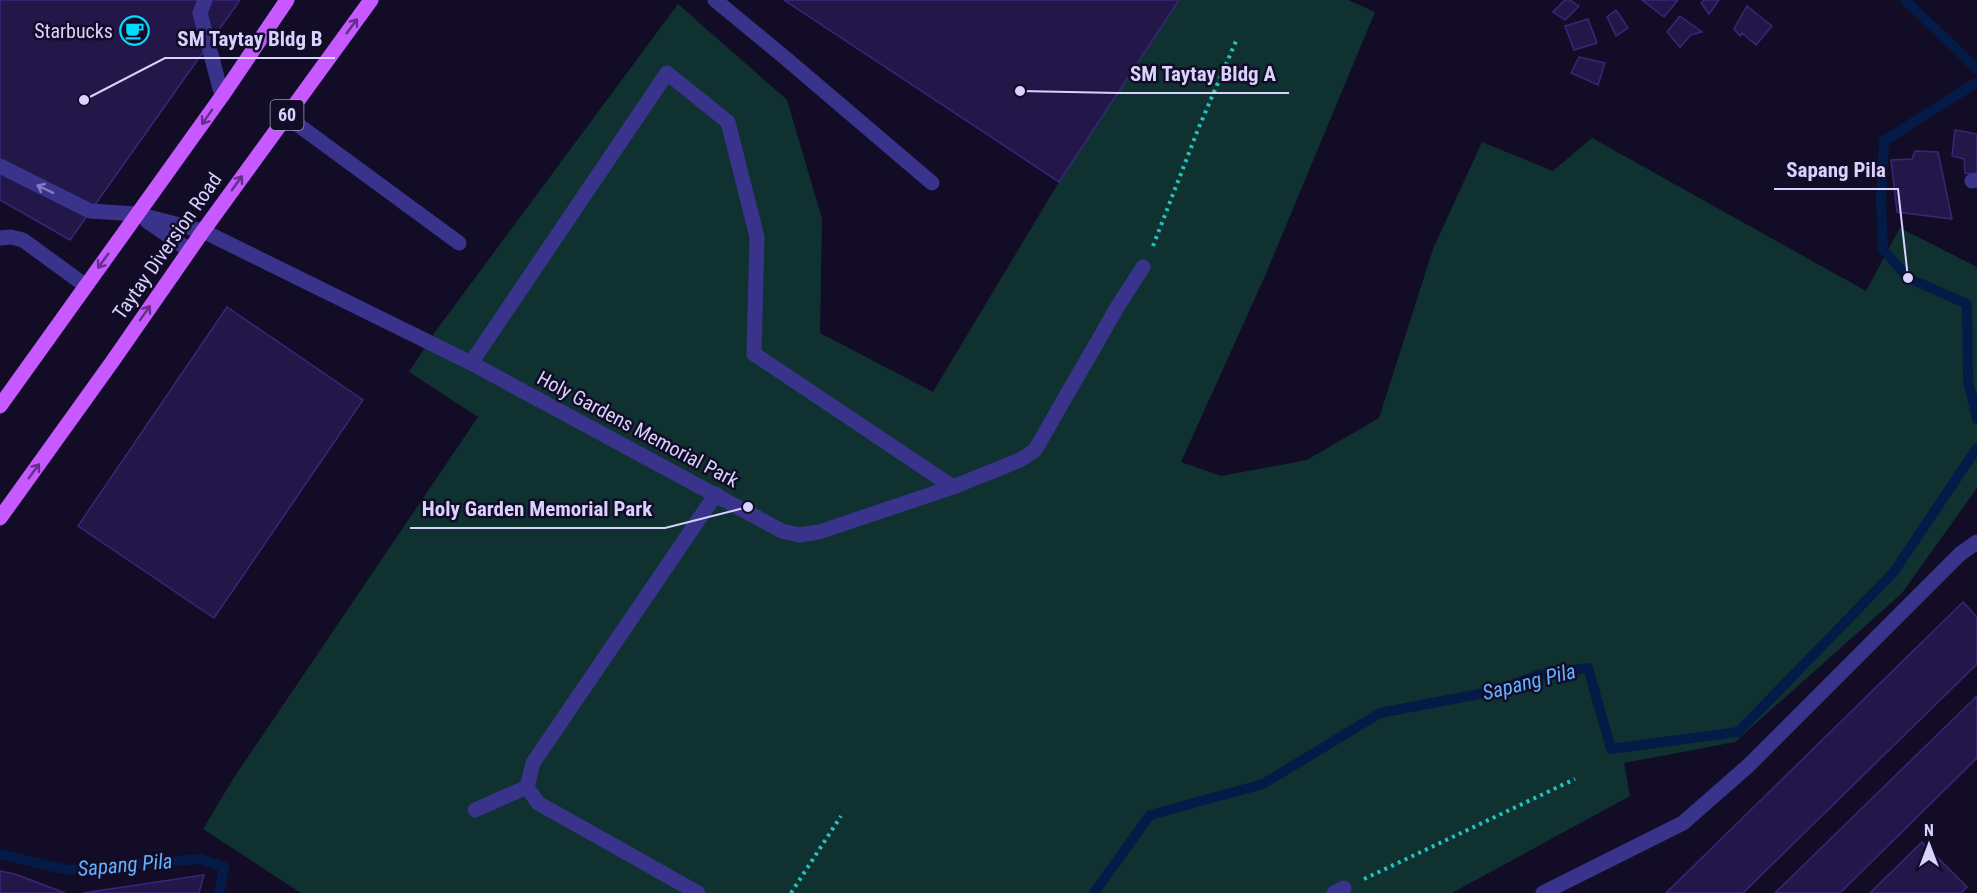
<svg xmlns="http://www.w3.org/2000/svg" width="1977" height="893" font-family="'Roboto Condensed',sans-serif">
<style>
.green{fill:#0f3231}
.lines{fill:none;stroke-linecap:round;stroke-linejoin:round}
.stream{stroke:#041b48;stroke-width:10}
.building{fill:#23174a;stroke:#392678;stroke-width:1.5}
.path{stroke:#22c4bf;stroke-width:4;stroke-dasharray:3 4.5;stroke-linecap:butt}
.service{stroke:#39338b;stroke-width:15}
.pedestrian{stroke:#39338b;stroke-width:15}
.minor{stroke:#39338b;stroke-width:15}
.primary{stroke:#c659ff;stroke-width:15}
.oneway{stroke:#632f88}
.oneway2{stroke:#817bbf}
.labels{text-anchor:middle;stroke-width:5;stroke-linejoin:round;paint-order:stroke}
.shield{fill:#120c27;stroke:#9d97be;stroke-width:1.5}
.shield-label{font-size:18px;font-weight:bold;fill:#d9d2ff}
.poi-label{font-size:20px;fill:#d9d2ff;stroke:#120c27;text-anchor:end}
.street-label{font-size:20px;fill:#d9d2ff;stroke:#120c27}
.water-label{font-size:21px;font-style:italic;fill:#60b1ff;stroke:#120c27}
.leader{fill:none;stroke:#d9d2ff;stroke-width:2}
.callout-dot{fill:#d9d2ff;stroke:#120c27;stroke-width:2}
.callout-label{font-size:21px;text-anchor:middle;font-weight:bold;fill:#d9d2ff;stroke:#120c27;stroke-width:5;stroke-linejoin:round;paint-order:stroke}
</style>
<rect width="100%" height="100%" fill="#120c27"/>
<polygon class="green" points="1179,0 1348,0 1375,12 1265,276 1181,462 1221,476 1307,460 1379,418 1433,249 1482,142 1553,171 1592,138 1866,291 1900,228 1977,267 1977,488 1902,593 1735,742 1624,763 1630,796 1452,893 301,893 203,829 233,779 478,417 409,372 435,332 678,4 787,100 822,219 820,333 933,392 1059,182"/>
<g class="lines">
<g class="stream">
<polyline points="1905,0 1977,69"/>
<polyline points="1977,82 1884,141 1881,202 1883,249 1908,278 1967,304 1968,380 1977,419"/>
<polyline points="0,854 67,870 200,859 224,867 219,893"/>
<polyline points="1094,893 1150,815 1263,784 1380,713 1500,690 1538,675 1588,668 1611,749 1738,732 1893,573 1977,448"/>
</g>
</g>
<g class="building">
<polygon points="0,0 240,0 70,240 0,200"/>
<polygon points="784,0 1179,0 1059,182"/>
<polygon points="1565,0 1570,0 1579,6 1565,20 1553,12"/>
<polygon points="1642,0 1678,0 1664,17"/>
<polygon points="1704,0 1719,0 1709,14 1701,3"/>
<polygon points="1747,6 1772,26 1756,45 1742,33 1740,36 1734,29"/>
<polygon points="1616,10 1628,28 1616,36 1607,17"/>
<polygon points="1680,16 1702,32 1691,35 1680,47 1667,32"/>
<polygon points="1588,19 1597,43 1574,50 1565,26"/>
<polygon points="1579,57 1605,63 1598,85 1571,73"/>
<polygon points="1955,130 1977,134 1977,174 1965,173 1964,159 1952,156"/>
<polygon points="1915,151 1938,152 1952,219 1897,212 1891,160 1912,159"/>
<polygon points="227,307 363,400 214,618 78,526"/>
<polygon points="1963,602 1977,617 1977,664 1743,893 1666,893"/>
<polygon points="1977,696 1977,758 1840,893 1775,893"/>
<polygon points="1922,842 1967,887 1961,893 1870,893"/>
<polygon points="0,871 15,874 65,893 0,893"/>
<polygon points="204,875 199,893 83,893"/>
</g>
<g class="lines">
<g class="path">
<polyline points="1153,246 1199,127 1236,41"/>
<polyline points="1364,879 1575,779"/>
<polyline points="791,893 841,816"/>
</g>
<g class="service">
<polyline points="205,0 200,13 222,96"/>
<polyline points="715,0 783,56 932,183"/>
<polyline points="286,116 459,243"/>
<polyline points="0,166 90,211 137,214 203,231 471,363 782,531 799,535 819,532 953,487 1020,460 1035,450 1118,306 1143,267"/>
<polyline points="147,221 189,250"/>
<polyline points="0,238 11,237 23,240 86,286"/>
<polyline points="475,810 527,787"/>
<polyline points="698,893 538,803 527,787 533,763 716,494"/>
<polyline points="1334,893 1344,888"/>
<polyline points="1543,893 1683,823 1749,765 1960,554 1977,542"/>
</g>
<polyline class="pedestrian" points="471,363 667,73 728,122 757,237 754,354 953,487"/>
<polyline class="minor" points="1972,181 1977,180"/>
<g class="primary">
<polyline points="0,406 222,96 287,0"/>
<polyline points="0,518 112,362 203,231 371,0"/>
</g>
</g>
<defs><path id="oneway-shaft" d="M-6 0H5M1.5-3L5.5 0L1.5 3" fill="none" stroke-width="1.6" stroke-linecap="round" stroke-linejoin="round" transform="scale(1.5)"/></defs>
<g class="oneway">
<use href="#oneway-shaft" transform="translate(352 26) rotate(-54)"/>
<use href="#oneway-shaft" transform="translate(207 117) rotate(125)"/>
<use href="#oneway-shaft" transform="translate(237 183) rotate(-54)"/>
<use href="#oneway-shaft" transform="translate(103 261) rotate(126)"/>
<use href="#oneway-shaft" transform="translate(145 313) rotate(-55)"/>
<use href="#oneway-shaft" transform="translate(34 471) rotate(-54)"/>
</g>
<use class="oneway2" href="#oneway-shaft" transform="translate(45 189) rotate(-154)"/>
<defs>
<symbol id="cafe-ring" viewBox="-11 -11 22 22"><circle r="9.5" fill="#120c27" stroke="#00dcfd" stroke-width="1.5"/><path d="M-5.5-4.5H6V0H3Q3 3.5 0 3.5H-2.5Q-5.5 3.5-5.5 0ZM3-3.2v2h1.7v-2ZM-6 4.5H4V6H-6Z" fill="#00dcfd"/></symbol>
</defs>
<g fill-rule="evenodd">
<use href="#cafe-ring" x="118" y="14" width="33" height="33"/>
</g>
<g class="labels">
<rect class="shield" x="270.5" y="100" width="33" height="30" rx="4.5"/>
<g class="shield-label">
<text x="287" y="121">60</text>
</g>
<g class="poi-label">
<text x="113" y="38">Starbucks</text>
</g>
<g class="street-label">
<text transform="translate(167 246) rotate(-55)" y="7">Taytay Diversion Road</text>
<text transform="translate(638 429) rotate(28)" y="7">Holy Gardens Memorial Park</text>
</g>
<g class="water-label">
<text transform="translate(1529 682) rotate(-14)" y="7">Sapang Pila</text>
<text transform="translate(125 865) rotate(-5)" y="7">Sapang Pila</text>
</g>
</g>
<path class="leader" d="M84 100L165 58H335M1020 91L1118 93H1289M1908 278L1898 189H1774M748 507L665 528H410"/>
<g class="callout-dot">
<circle cx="84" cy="100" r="6"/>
<circle cx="1020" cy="91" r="6"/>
<circle cx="1908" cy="278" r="6"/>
<circle cx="748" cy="507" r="6"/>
</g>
<g class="callout-label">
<text x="250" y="46">SM Taytay Bldg B</text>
<text x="1203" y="81">SM Taytay Bldg A</text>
<text x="1836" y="177">Sapang Pila</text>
<text x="537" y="516">Holy Garden Memorial Park</text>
</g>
<g transform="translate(1929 845)" stroke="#120c27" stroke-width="4.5" paint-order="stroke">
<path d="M0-4.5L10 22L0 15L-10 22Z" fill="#d9d2ff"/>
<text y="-9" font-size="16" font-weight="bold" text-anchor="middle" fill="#d9d2ff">N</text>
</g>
</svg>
